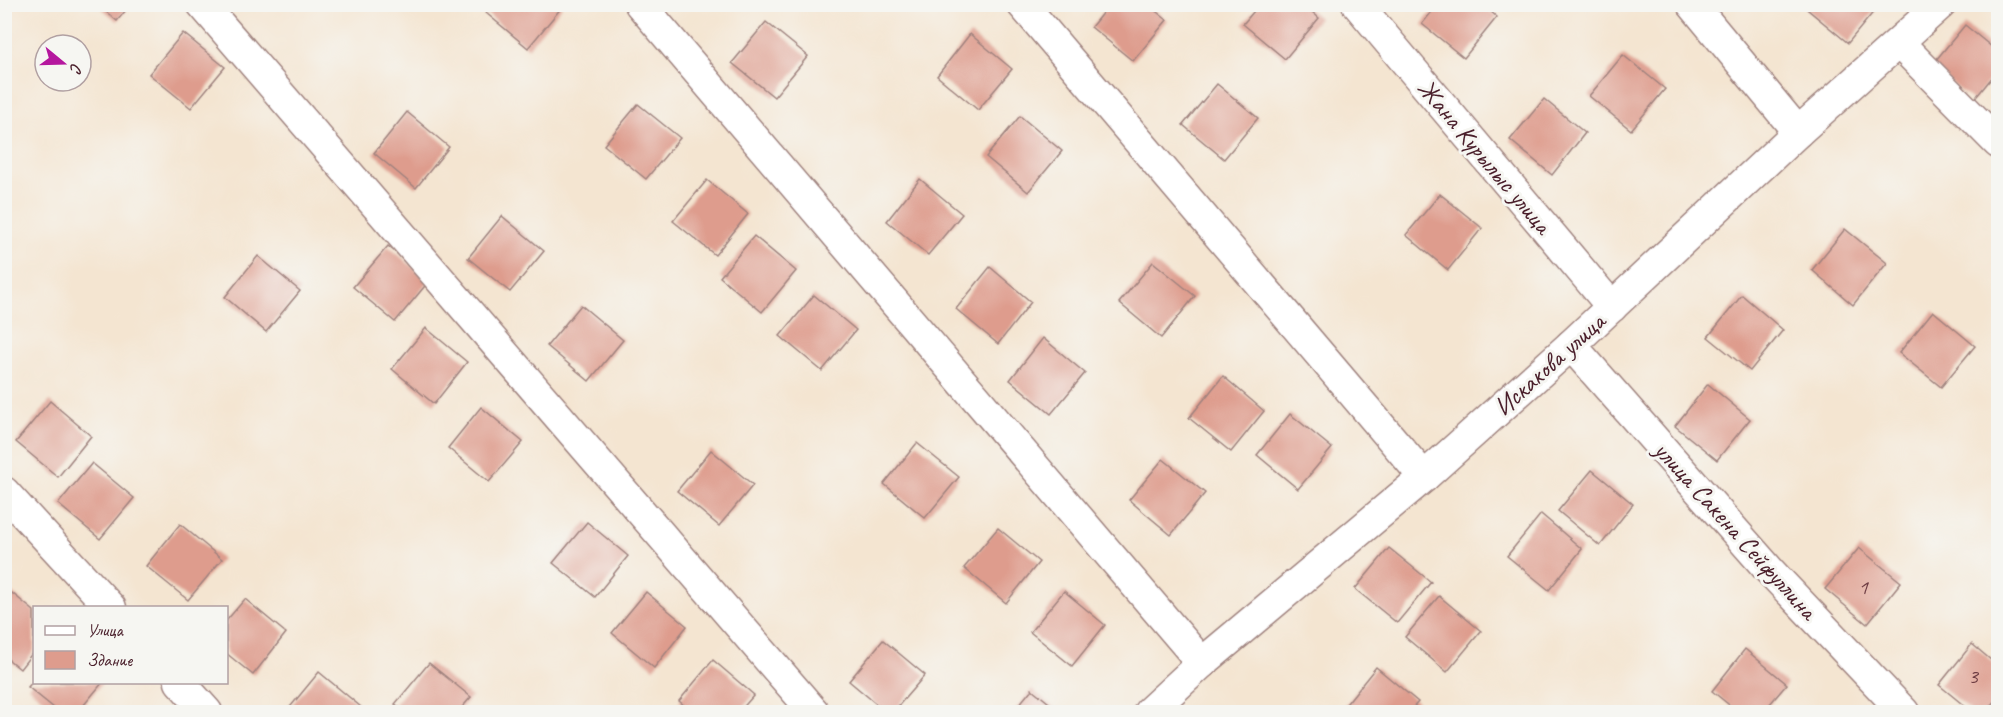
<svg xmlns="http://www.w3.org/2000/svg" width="2003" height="717" font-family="Caveat,sans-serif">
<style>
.building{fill:#de9c8d}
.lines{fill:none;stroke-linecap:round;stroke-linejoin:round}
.minor-casing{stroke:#9f827e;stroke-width:33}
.minor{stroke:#fff;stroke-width:30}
.labels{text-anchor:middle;stroke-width:6;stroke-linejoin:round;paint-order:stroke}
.number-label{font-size:22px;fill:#6f3e44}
.street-label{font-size:26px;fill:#4a1f2b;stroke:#f6f6f2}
</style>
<rect width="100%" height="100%" fill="#f6f6f2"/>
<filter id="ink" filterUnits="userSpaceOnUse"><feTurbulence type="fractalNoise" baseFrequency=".0167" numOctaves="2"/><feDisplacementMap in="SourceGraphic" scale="12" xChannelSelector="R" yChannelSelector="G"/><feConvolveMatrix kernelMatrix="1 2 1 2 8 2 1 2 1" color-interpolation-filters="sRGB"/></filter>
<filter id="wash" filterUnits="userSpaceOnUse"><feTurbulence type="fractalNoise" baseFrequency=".008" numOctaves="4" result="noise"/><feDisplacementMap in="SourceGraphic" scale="24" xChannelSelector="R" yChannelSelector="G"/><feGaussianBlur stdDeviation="1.35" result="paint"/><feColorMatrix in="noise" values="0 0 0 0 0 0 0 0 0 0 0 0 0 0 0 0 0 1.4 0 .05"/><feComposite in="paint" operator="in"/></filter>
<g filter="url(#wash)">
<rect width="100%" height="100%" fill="#f4e5d1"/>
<g id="blocks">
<g class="building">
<polygon points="97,4 131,4 117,21"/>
<polygon points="493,4 559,4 562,7 528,48 486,13"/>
<polygon points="1260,4 1303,4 1319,18 1285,59 1243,24"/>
<polygon points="1438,4 1482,4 1497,17 1464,58 1422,24"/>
<polygon points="1810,4 1880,4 1848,43 1807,9"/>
<polygon points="1109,5 1148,5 1167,20 1133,61 1091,27"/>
<polygon points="766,22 808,56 774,97 732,63"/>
<polygon points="1965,25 1998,52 1998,70 1973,101 1931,66"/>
<polygon points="183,33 225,67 191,108 149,74"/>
<polygon points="970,34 1012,69 978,110 937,76"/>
<polygon points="1623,55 1665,89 1631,130 1589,96"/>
<polygon points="1217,84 1258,118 1224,159 1183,125"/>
<polygon points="1544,99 1585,133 1552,175 1510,140"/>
<polygon points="638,104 680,138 646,179 604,145"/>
<polygon points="407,112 449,147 416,188 374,153"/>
<polygon points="1020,116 1062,151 1028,192 986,157"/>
<polygon points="920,179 962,214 928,255 887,221"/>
<polygon points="707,180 748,214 715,255 673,221"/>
<polygon points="1440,194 1482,228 1448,270 1406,235"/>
<polygon points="502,216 544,251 510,292 468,258"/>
<polygon points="1845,229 1887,263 1853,305 1812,270"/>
<polygon points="754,236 796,271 762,312 720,277"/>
<polygon points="388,246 429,281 395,322 353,287"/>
<polygon points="258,256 300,291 266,332 225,297"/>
<polygon points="1153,262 1195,296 1161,338 1119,303"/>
<polygon points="990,267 1031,302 998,344 956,309"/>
<polygon points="814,295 856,330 822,371 780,336"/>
<polygon points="1742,295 1783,330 1750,371 1708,337"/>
<polygon points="581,305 623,340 589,381 547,346"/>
<polygon points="1933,311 1975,346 1941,387 1899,353"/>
<polygon points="426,328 467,362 434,404 392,369"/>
<polygon points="1043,338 1085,373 1051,414 1010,380"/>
<polygon points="1223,376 1264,411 1231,452 1189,418"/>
<polygon points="1708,384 1750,419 1717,460 1675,426"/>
<polygon points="50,401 91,436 58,477 16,442"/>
<polygon points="481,407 523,442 489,482 448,448"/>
<polygon points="1290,414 1332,448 1298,489 1257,455"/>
<polygon points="917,443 959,477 925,518 884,484"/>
<polygon points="711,450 753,485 719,526 677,491"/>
<polygon points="1163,459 1205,493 1171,535 1129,500"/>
<polygon points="92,463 134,498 100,539 58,504"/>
<polygon points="1592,470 1633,504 1600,546 1558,511"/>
<polygon points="1541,514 1582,549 1549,590 1507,556"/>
<polygon points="587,522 628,556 595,597 553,563"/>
<polygon points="180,524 222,559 188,600 146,566"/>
<polygon points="998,528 1039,562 1006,603 964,568"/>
<polygon points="1389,548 1431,582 1397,623 1355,589"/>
<polygon points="1859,548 1901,582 1867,624 1825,589"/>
<polygon points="1064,591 1105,625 1072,666 1030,632"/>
<polygon points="646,592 687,626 654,668 612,633"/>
<polygon points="12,593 34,611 34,651 20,669 4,656 4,602"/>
<polygon points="1439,596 1481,631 1447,672 1405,637"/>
<polygon points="245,599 286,633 253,675 226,653 226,621"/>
<polygon points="883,640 925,675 893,712 886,712 849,681"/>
<polygon points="1972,644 1998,666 1998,698 1986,712 1972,712 1939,685"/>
<polygon points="1745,649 1787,684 1763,712 1738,712 1712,691"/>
<polygon points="713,660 754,695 739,712 692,712 679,701"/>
<polygon points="429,663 471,697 458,712 406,712 395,704"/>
<polygon points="1376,667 1418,702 1409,712 1348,712 1343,708"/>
<polygon points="319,672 361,707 356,712 286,712"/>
<polygon points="34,680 34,682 103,682 78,712 59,712 28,687"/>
<polygon points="1032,689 1060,712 1013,712"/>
</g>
</g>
</g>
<g filter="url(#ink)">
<use href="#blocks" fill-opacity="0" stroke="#9f827e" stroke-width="1.5"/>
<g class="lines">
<defs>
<g id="minor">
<polyline points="202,4 814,712"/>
<polyline points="640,4 1202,663"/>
<polyline points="1022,4 1424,477"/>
<polyline points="1357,4 1612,307"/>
<polyline points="1692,4 1798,132"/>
<polyline points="1899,43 1998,143"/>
<polyline points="1571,345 1770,571 1904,712"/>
<polyline points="4,492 111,608"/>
<polyline points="180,682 207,712"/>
<polyline points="1149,712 1202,663 1424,477 1571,345 1798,132 1941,4"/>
</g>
</defs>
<use href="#minor" class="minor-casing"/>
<use href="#minor" class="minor"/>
</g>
</g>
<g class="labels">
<g class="number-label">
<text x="1863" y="594">1</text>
<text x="1973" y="683">3</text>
</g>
<g class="street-label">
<text transform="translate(1485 156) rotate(50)" y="9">Жана Курылыс улица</text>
<text transform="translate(1549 364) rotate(-42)" y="9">Искакова улица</text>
<text transform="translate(1736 530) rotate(48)" y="9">улица Сакена Сейфуллина</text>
</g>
</g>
<rect width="2003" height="717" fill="none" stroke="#f6f6f2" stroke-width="24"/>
<rect x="33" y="606" width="195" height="78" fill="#f6f6f2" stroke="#b1a0a2" stroke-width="1.5"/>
<rect x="45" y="626" width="30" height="9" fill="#ffffff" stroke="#b1a0a2" stroke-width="1.5"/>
<text x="87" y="636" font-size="18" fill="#4a1f2b">Улица</text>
<rect x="45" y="651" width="30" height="18" fill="#de9c8d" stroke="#b1a0a2" stroke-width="1.5"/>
<text x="87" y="666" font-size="18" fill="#4a1f2b">Здание</text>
<g transform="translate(63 63) rotate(109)"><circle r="28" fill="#f6f6f2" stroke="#b1a0a2" stroke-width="1.5"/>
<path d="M0-4.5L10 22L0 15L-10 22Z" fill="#b5179e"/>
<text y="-9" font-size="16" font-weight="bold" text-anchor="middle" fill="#4a1f2b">С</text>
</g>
</svg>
